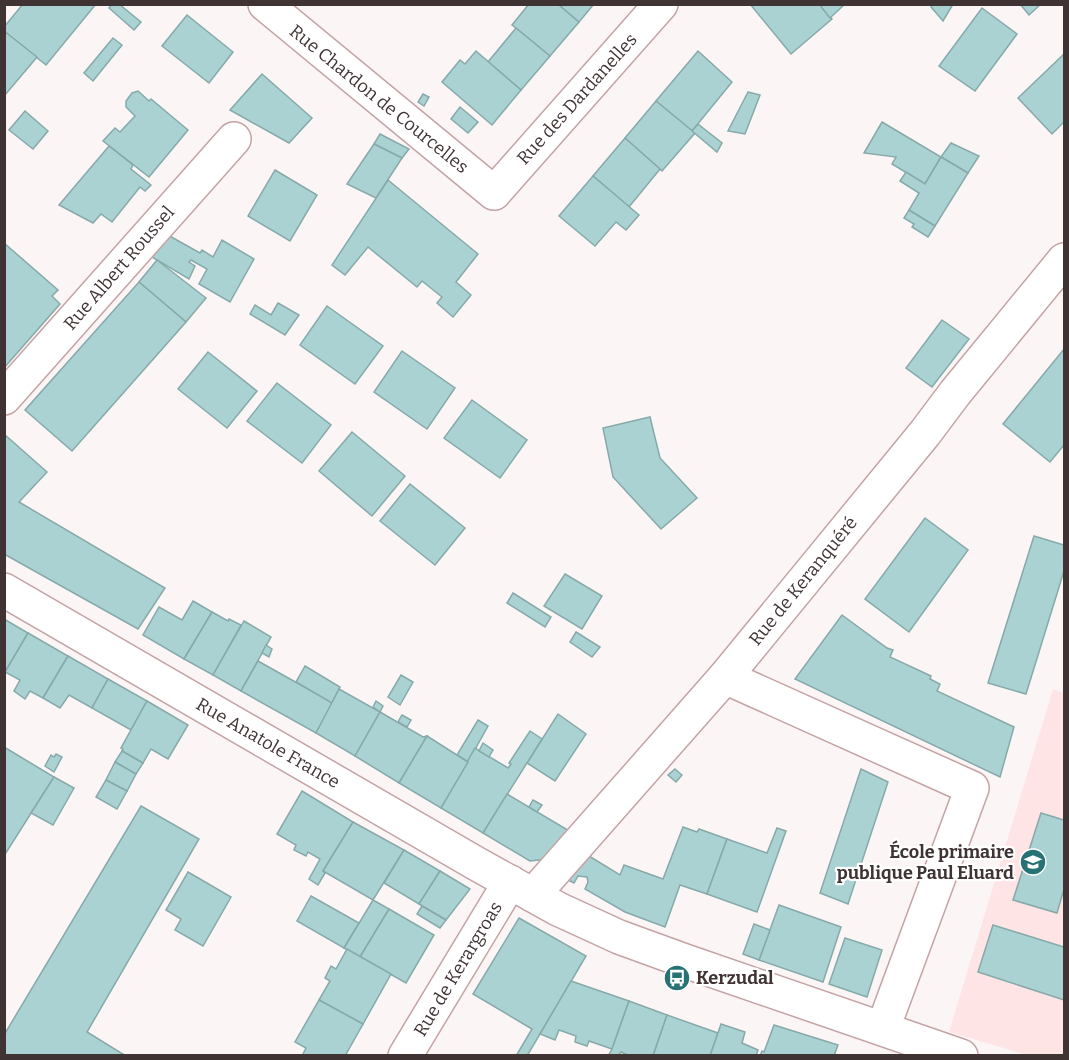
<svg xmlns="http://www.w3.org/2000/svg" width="1069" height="1060" font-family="Bitter,serif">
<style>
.built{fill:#fee4e5}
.building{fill:#abd2d2;stroke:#86a9a9;stroke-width:1.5}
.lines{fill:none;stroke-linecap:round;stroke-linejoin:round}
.minor-casing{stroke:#c4a3a5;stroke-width:36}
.secondary-casing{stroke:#c4a3a5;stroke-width:36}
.minor{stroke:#fff;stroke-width:33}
.secondary{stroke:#fff;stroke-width:33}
.labels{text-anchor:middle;stroke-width:4.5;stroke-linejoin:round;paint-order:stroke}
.street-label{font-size:18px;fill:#403334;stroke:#fff}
.poi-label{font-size:18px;font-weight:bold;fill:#403334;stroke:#fff;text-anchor:end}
</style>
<rect width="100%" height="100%" fill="#fcf5f5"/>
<polygon class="built" points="1053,689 1064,693 1064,1055 1027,1055 949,1032"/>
<g class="building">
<polygon points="23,4 96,4 46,65 4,31 4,27"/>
<polygon points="112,4 119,4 141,22 134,30 109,8"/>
<polygon points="529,4 558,4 579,22 550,56 512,25"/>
<polygon points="558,4 594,4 579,22"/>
<polygon points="750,4 819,4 832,19 791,54"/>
<polygon points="819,4 845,4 830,18"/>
<polygon points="933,4 951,4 952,6 943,21 931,7"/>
<polygon points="1020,4 1041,4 1029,15"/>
<polygon points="982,8 1017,34 975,91 939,66"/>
<polygon points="187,15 233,52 209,83 162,46"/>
<polygon points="516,28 550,56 521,90 488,62"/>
<polygon points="4,31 37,57 5,95 4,94"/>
<polygon points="113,38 122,45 93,81 84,73"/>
<polygon points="476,51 521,90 492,125 442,82 460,60 465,64"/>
<polygon points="698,51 732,82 692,131 656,101"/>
<polygon points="1064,54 1064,122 1052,134 1018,98"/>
<polygon points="262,74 312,118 289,143 230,110"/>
<polygon points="138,91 149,101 151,99 188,130 149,177 103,141 115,128 120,132 135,116 126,107 126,101 132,93"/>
<polygon points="748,92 760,95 745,134 728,131"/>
<polygon points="423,94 429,97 424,106 418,102"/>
<polygon points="656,101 695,133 662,171 625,138"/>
<polygon points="460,107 478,122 468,133 451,119"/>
<polygon points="25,111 48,131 33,149 9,130"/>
<polygon points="882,122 941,157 925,184 892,164 896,157 864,153"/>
<polygon points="698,124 722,143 717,152 692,131"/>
<polygon points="380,134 409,149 402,158 374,144"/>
<polygon points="625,138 660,169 629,207 593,176"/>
<polygon points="951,143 979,156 968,173 941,157"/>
<polygon points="374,144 402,158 376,198 347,184"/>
<polygon points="109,146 133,165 131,169 151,185 145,191 140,187 112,222 101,214 93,223 59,205"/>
<polygon points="941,157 968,173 935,226 909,210 919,193 900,181 906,172 925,184"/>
<polygon points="275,170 317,195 290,241 248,216"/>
<polygon points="593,176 639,215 626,230 616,222 595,246 559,216"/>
<polygon points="388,180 478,254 456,282 471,295 453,317 437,303 442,297 422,281 417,287 368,247 345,275 332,265"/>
<polygon points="909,210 935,226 928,237 912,227 914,224 904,218"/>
<polygon points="166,234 200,253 202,250 213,257 222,240 254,259 230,302 199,284 207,269 191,260 189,262 195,266 189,279 147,254"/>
<polygon points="4,243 58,290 52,296 60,304 4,368"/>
<polygon points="157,260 206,298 186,322 139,282"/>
<polygon points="139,282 186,322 72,451 25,410"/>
<polygon points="278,303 299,315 285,335 250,314 255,305 271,315"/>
<polygon points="327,306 383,346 355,384 300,345"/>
<polygon points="942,320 969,339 932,387 906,368"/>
<polygon points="1064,349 1064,445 1050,462 1003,424"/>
<polygon points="402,351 455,388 427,429 374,392"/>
<polygon points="208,352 257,391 227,428 178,389"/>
<polygon points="277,383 331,425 302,463 247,421"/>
<polygon points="472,400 527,440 500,478 444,438"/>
<polygon points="650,417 660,458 697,498 661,529 613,477 603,428"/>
<polygon points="352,432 405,476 372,516 319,471"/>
<polygon points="4,434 47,472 19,502 165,588 138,629 4,554"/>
<polygon points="410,484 465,528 435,565 380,521"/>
<polygon points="925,518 968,550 909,632 865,599"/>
<polygon points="1034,536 1064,545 1064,571 1026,694 988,683"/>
<polygon points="565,574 602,596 582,629 544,606"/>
<polygon points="513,593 551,617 545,627 507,603"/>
<polygon points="193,601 212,612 184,659 143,635 159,607 182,620"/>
<polygon points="212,612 228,621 229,619 241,625 213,675 184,659"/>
<polygon points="842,615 887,648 893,650 890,657 931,676 930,679 940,684 937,691 1014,727 1000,777 795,679"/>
<polygon points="4,619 28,633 4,674"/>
<polygon points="244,621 271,637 241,691 213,675"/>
<polygon points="576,632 600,647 592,657 570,642"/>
<polygon points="28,633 68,656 43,698 30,691 25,699 14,691 20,680 5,672"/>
<polygon points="266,645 272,649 269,657 262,653"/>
<polygon points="68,656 108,679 92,708 69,695 60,708 43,698"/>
<polygon points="258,661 333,703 316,733 241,691"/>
<polygon points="305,666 340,687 332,703 296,682"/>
<polygon points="401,675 413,682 400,705 388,697"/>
<polygon points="108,679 147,701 131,730 92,708"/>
<polygon points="339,689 380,712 355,756 316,733"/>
<polygon points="147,701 188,725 168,759 151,749 143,763 122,751 123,749 121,748"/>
<polygon points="376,701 383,706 380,712 373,707"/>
<polygon points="380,712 423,737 427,736 399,783 355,756"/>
<polygon points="558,714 586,734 555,781 527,763"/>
<polygon points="402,715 411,720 407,727 398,722"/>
<polygon points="478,720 488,726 468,762 457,755"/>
<polygon points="530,731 542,739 483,833 441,808 475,748 508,768 511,764 509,763"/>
<polygon points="427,736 468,762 441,808 399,783"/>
<polygon points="483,743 493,750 489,757 479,751"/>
<polygon points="4,747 54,777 4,856"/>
<polygon points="122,751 143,763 136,774 115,762"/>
<polygon points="56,754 62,757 54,772 45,766 51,755 54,757"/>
<polygon points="115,762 136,774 127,791 106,780"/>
<polygon points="675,769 682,775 676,782 668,775"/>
<polygon points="861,769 888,782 848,904 820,893"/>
<polygon points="54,777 74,788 53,825 31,813"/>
<polygon points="106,780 127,791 117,809 96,797"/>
<polygon points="302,791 353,822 323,871 325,873 318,885 309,879 320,859 308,852 306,856 294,850 296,845 277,834"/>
<polygon points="507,794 571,832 548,859 530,861 483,833"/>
<polygon points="533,800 542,805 537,812 529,807"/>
<polygon points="141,806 199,839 87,1032 126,1056 4,1056 4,1035"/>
<polygon points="1041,813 1064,820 1064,889 1057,913 1013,900"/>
<polygon points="353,822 404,850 373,900 323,871"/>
<polygon points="683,827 697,832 699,829 727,839 707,894 680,885 665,927 625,912 585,889 588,882 587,877 578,876 574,883 566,879 589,856 620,875 624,865 663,879"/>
<polygon points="777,828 786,831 757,912 707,894 727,839 767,853"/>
<polygon points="404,850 440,871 419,904 384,883"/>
<polygon points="440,871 470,889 446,920 419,904"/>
<polygon points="188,872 231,897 203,946 175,930 181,919 166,910"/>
<polygon points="311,896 359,923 344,948 297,921"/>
<polygon points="373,900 389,909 360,957 344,948"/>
<polygon points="779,905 841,927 823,982 759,960"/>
<polygon points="422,906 446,920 440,928 417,914"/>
<polygon points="389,909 434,935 406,983 360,957"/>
<polygon points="519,918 586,956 527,1056 516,1056 532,1029 473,994"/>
<polygon points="754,924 770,930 759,960 743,954"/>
<polygon points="993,925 1064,947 1064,1000 978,972"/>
<polygon points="845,938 882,950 867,997 829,984"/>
<polygon points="347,949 391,974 363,1024 319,1000 330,981 325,978 331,966 336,969"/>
<polygon points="571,981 629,1001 612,1049 589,1041 587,1046 575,1042 576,1036 559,1030 555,1040 540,1034"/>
<polygon points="319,1000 363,1024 345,1056 306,1056 303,1054 306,1048 295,1042"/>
<polygon points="629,1001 667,1015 653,1056 630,1056 621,1052 618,1056 608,1056 612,1049"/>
<polygon points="667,1015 718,1033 710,1056 653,1056"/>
<polygon points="721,1024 745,1032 742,1043 758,1050 756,1056 710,1056"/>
<polygon points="774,1025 838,1045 834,1056 760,1056 762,1051 764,1052"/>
</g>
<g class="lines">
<defs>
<g id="minor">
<polyline points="265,4 494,193 661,4"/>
<polyline points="4,398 234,139"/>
<polyline points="725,677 972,788 883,1028"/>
<polyline points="533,895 725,677 925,433 955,393 1064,260"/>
<polyline points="405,1056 510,882"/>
</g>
<polyline id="secondary" points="4,590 477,864 558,909 619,937 685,961 961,1056"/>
</defs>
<use href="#minor" class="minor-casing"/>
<use href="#secondary" class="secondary-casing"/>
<use href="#minor" class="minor"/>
<use href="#secondary" class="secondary"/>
</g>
<defs>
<symbol id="school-disc" viewBox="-11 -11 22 22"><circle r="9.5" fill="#277274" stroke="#fff"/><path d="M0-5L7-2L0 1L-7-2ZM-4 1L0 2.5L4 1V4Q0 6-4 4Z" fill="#fff"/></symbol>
<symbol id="bus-disc" viewBox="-11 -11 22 22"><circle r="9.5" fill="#277274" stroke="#fff"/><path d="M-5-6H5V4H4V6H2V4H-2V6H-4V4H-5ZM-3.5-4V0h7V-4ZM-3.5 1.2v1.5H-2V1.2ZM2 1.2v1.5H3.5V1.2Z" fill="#fff"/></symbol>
</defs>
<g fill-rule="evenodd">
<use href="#school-disc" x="1018" y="847" width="30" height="30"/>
<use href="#bus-disc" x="662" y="963" width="30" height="30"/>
</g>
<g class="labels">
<g class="street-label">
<text transform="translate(379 99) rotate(39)" y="6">Rue Chardon de Courcelles</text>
<text transform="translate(577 99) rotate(-48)" y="6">Rue des Dardanelles</text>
<text transform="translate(119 268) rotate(-49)" y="6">Rue Albert Roussel</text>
<text transform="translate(803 581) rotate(-51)" y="6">Rue de Keranquéré</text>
<text transform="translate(268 743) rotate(30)" y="6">Rue Anatole France</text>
<text transform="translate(458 969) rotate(-59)" y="6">Rue de Kerargroas</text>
</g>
<g class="poi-label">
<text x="1014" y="858">École primaire<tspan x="1014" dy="21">publique Paul Eluard</tspan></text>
<text x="696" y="984" text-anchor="start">Kerzudal</text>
</g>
</g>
<rect width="1069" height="1060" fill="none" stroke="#403334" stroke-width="12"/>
</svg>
